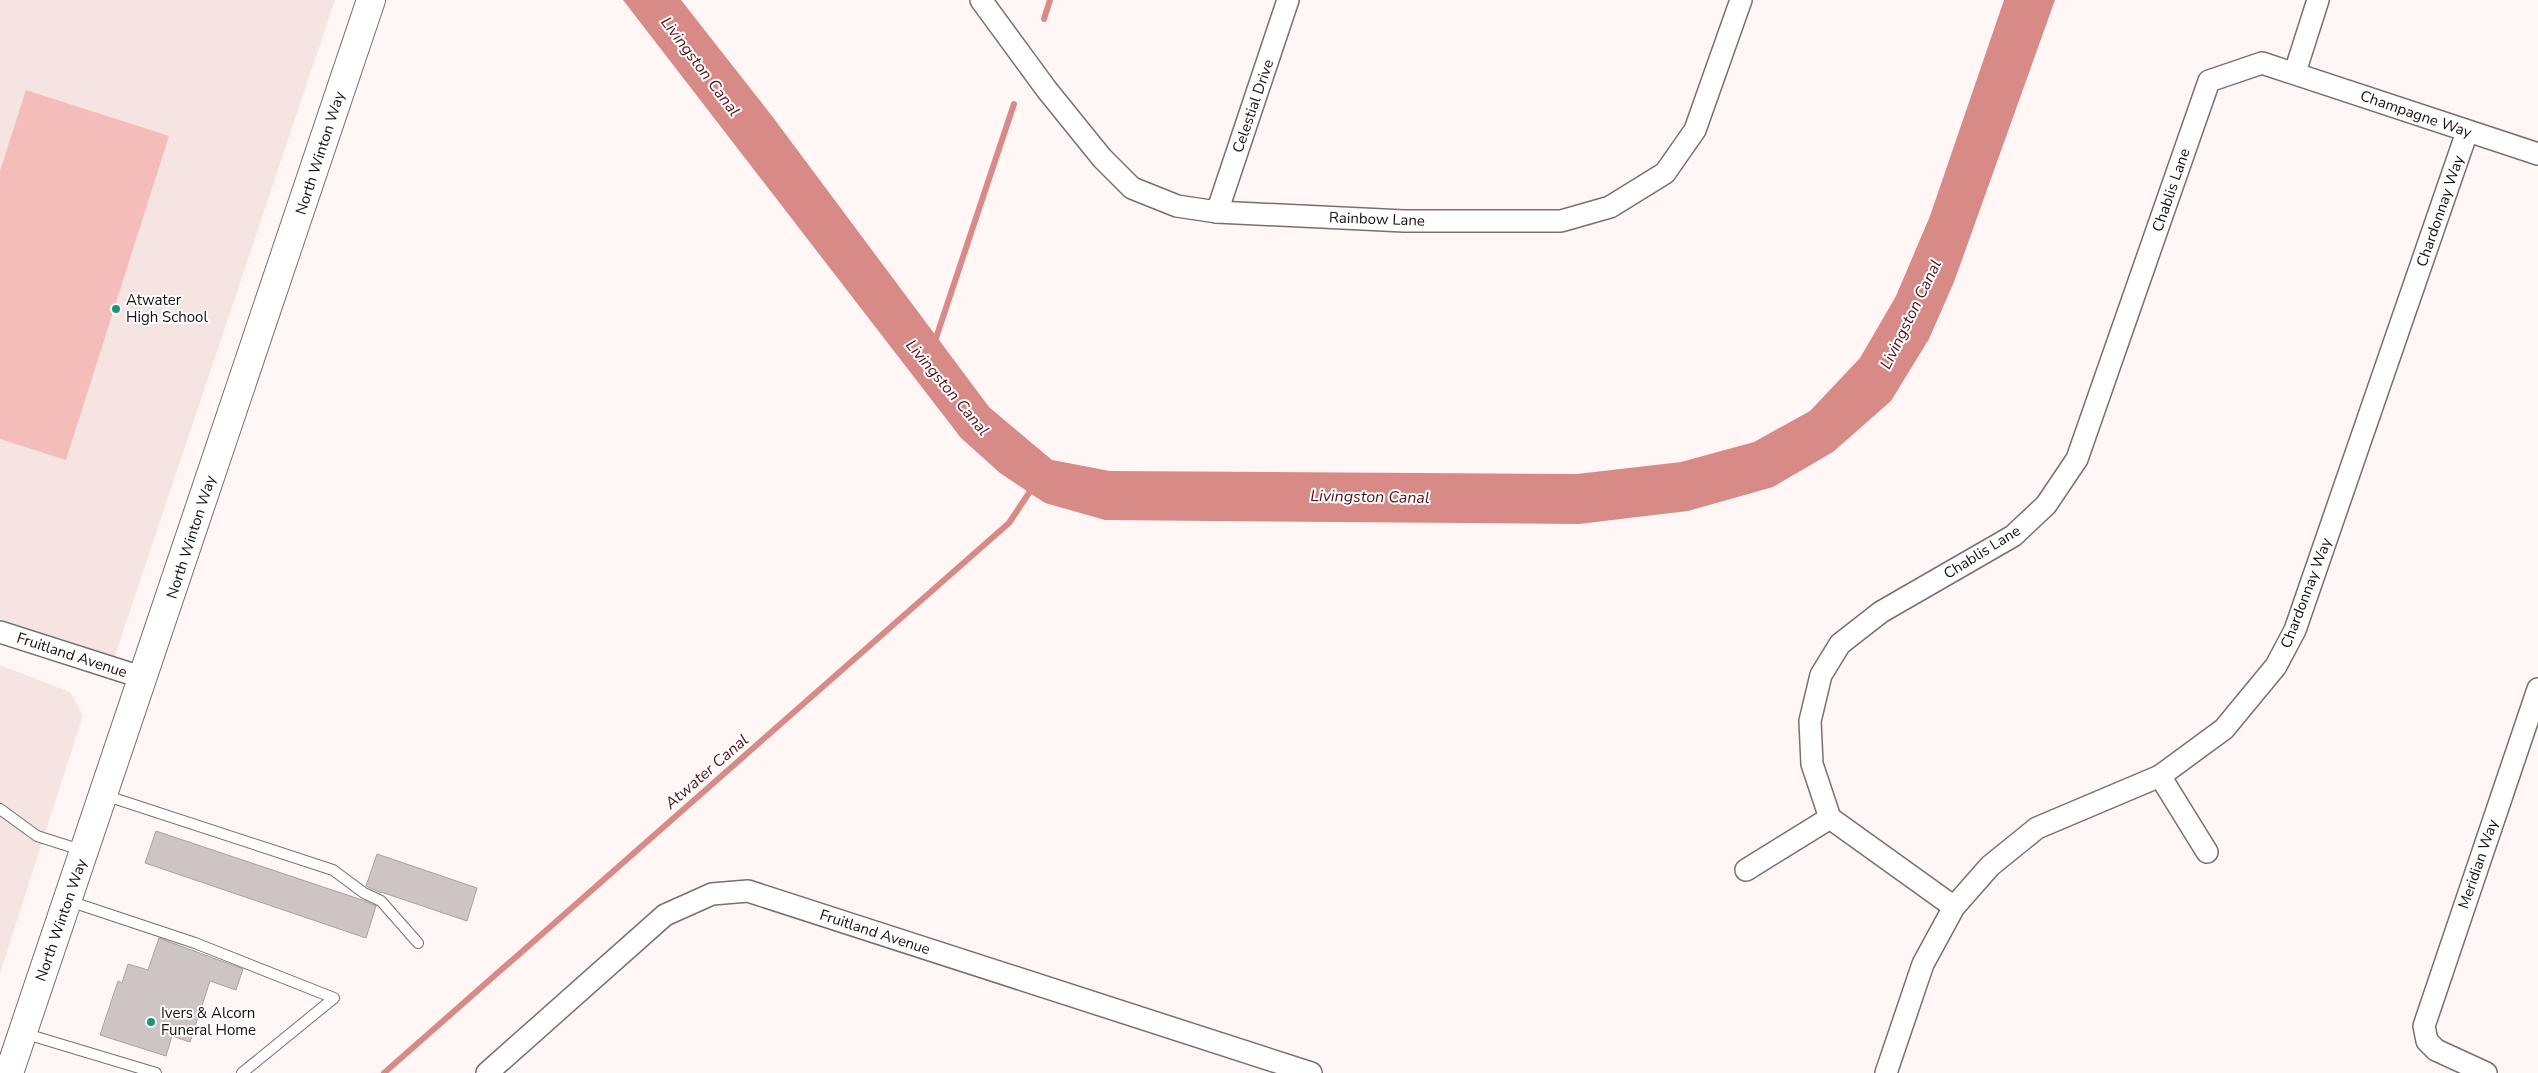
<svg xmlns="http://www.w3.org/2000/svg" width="2538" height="1073" font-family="'Nunito Sans',sans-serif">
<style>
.built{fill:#f6e4e2}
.green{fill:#f4bdb9}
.water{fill:#d88a86}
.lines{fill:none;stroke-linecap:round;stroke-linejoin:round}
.stream{stroke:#d88a86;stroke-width:6}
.building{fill:#cdc5c4;stroke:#a9a1a1}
.service-casing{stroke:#787070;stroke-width:12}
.minor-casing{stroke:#787070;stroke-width:24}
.secondary-casing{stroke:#787070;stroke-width:30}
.service{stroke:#fff;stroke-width:10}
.minor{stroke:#fff;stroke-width:21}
.secondary{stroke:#fff;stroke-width:28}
.poi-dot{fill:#1d9479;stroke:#fff;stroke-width:2}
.labels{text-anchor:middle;stroke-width:4;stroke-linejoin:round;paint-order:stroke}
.street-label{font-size:15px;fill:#131010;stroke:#fff}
.poi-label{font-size:15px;fill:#131010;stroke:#fff;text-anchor:start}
.water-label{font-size:16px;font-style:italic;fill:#561015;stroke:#fff}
</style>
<rect width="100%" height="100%" fill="#fff6f5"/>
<g class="built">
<polygon points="0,0 335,0 115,656 0,619"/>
<polygon points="0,665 70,692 83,715 0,974"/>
</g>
<polygon class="green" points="26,90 169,136 66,460 0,439 0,171"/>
<polygon class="water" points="623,0 681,0 772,116 989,407 1052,460 1110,471 1577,474 1681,462 1754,442 1810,411 1860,358 1896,296 1930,216 2004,0 2055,0 1954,282 1929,339 1891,401 1833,452 1773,487 1688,511 1579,524 1105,520 1045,503 1000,473 961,438"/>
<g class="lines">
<g class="stream">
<polyline points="1044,19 1050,0"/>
<polyline points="934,344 1014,104"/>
<polyline points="384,1073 1009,523 1033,487"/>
</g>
</g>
<g class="building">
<polygon points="156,831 362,900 376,906 366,938 145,863"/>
<polygon points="377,854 477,888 467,921 381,892 381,893 366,886"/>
<polygon points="159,938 243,969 236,990 210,981 190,1042 172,1036 166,1056 100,1035 118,981 122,983 128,964 148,970"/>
</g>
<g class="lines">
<defs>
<g id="service">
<polyline points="104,795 333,870 364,893 381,901 418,943"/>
<polyline points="0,809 37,836 84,851"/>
<polyline points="69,901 195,943 334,998 242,1073"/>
<polyline points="23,1033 156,1073"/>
</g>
<g id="minor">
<polyline points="981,0 1047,90 1102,158 1132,188 1177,206 1217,212 1404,221 1561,221 1610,207 1665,173 1695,130 1741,0"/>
<polyline points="2295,72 2318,0"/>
<polyline points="1217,212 1288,0"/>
<polyline points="0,632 144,678"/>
<polyline points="2160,776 2207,852"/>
<polyline points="1746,870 1830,818"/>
<polyline points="1954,907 1830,818 1812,764 1810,721 1821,675 1840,644 1881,612 2013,536 2046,505 2077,459 2209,81 2262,63 2538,154"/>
<polyline points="487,1073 665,915 712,894 748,891 1311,1073"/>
<polyline points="1886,1073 1923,964 1954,907 1990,866 2037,828 2160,776 2224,729 2276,666 2295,630 2467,132"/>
<polyline points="2486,1073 2436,1050 2427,1041 2424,1026 2538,689"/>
</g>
<polyline id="secondary" points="9,1073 371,0"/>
</defs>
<use href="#service" class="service-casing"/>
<use href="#minor" class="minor-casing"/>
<use href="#secondary" class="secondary-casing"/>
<use href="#service" class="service"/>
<use href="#minor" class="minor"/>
<use href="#secondary" class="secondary"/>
</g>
<g class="poi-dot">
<circle cx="116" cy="309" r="5"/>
<circle cx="151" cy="1022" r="5"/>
</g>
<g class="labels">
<g class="street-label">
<text transform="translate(1253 106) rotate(-71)" y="5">Celestial Drive</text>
<text transform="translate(2416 114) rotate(19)" y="5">Champagne Way</text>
<text transform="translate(320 153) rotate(-72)" y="5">North Winton Way</text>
<text transform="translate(2171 190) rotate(-71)" y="5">Chablis Lane</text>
<text transform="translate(2440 211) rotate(-71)" y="5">Chardonnay Way</text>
<text transform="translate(1377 219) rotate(2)" y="5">Rainbow Lane</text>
<text transform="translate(191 537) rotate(-72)" y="5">North Winton Way</text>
<text transform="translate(1982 552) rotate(-32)" y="5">Chablis Lane</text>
<text transform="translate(2306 593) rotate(-69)" y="5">Chardonnay Way</text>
<text transform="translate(72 655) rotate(18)" y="5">Fruitland Avenue</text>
<text transform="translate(2478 864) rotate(-71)" y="5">Meridian Way</text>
<text transform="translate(61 920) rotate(-71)" y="5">North Winton Way</text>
<text transform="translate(875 932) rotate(18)" y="5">Fruitland Avenue</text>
</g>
<g class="poi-label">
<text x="126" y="305">Atwater<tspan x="126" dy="17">High School</tspan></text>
<text x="161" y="1018">Ivers &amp; Alcorn<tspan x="161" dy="17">Funeral Home</tspan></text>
</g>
<g class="water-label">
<text transform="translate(701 66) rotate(53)" y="6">Livingston Canal</text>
<text transform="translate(1910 314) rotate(-64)" y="6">Livingston Canal</text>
<text transform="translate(948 387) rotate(50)" y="6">Livingston Canal</text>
<text transform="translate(1370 496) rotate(1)" y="6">Livingston Canal</text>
<text transform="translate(706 771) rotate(-41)" y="6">Atwater Canal</text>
</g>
</g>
</svg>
